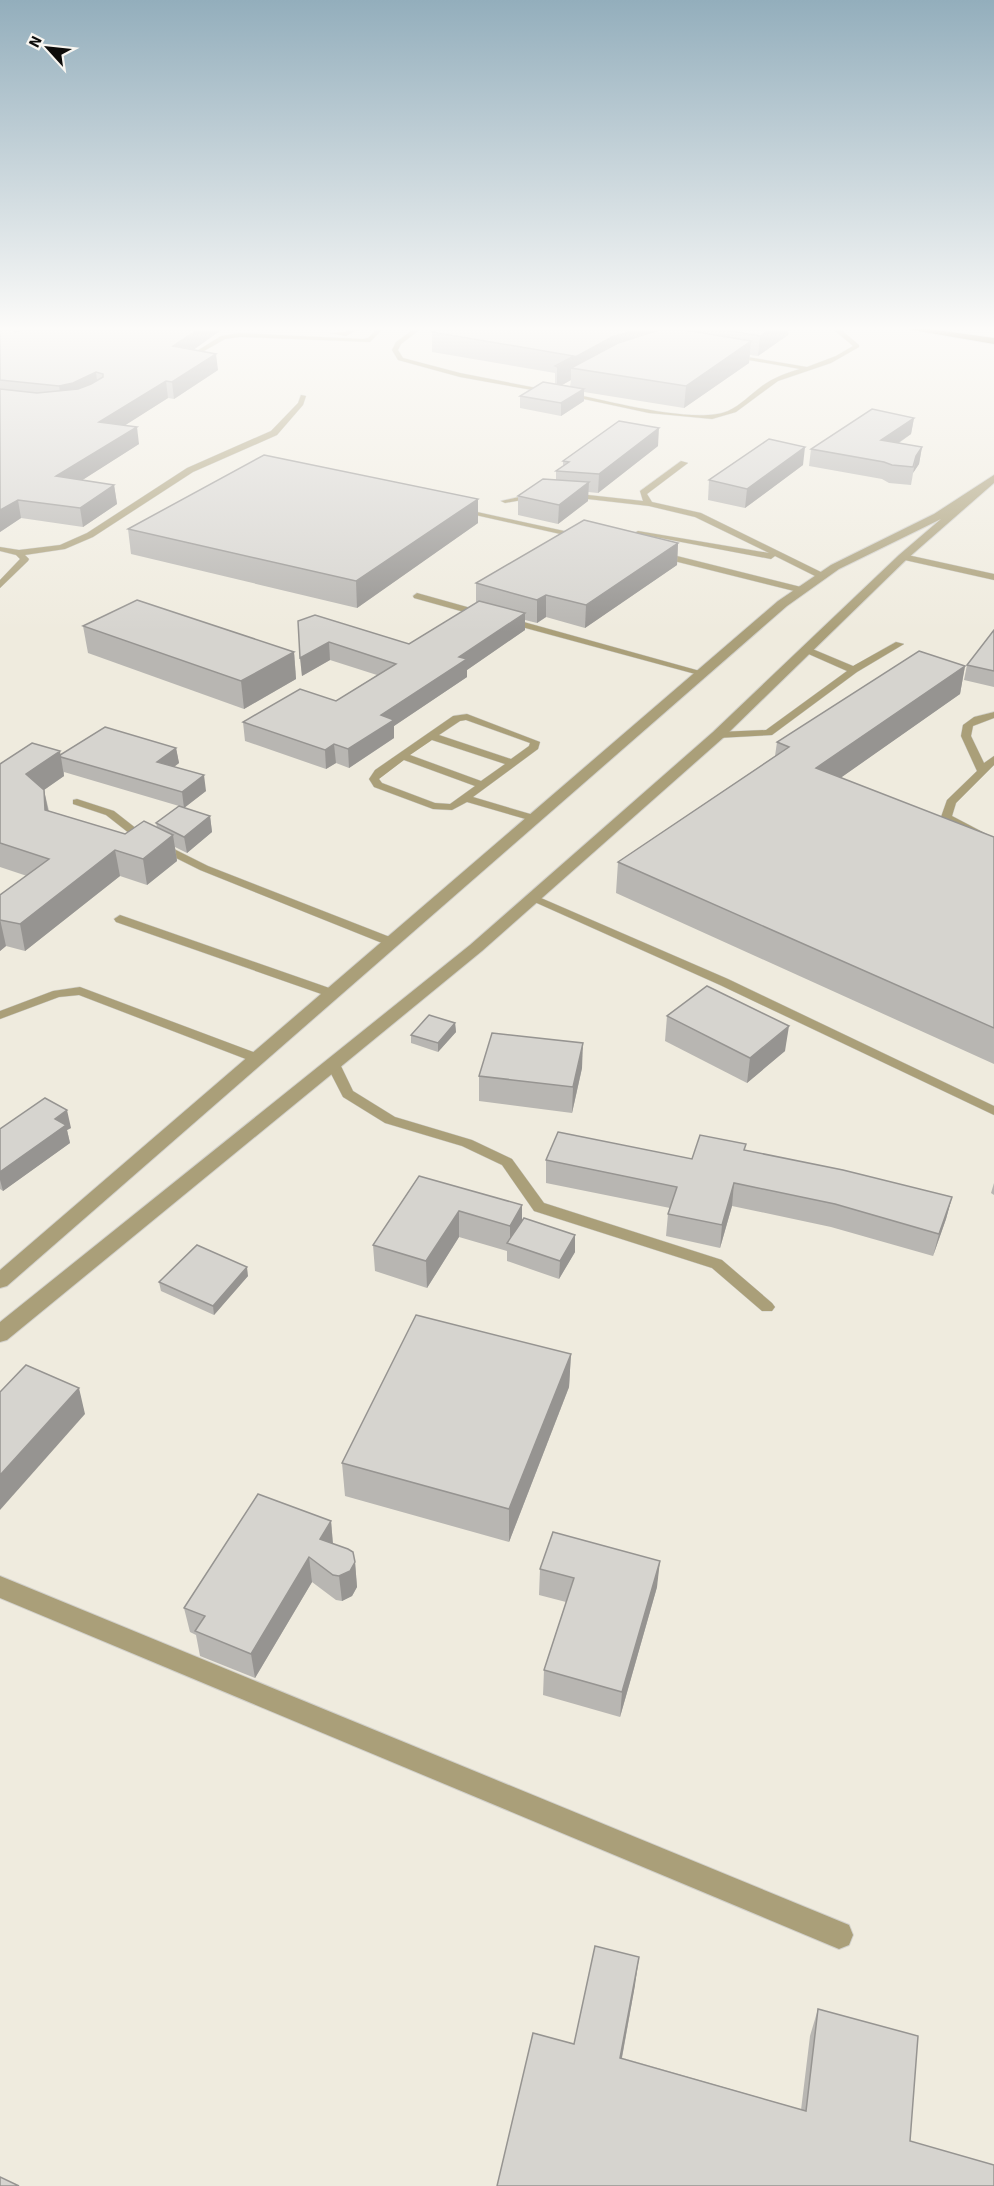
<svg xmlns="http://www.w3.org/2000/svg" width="994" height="2186" font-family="'Source Sans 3',sans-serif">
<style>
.built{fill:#efebde}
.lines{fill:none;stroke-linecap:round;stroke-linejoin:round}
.lane-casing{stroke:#d2d1cc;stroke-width:1}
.street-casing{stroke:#d2d1cc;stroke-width:2}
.primary-casing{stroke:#d2d1cc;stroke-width:2}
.lane{fill:#aa9f79;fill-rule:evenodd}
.street{fill:#aa9f79;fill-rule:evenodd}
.primary{fill:#685718;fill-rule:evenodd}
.wall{fill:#b8b6b2;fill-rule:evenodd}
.shaded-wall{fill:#969491}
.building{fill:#d6d4cf;stroke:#969491;stroke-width:1.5}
</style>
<rect width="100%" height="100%" fill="#f8f6f1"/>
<rect class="built" x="0" y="326" width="994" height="1860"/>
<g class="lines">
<defs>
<g id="lane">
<polygon points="357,326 364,326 346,336 330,333 345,332"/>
<polygon points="380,326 386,326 370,342 240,337 225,339 197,355 192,354 221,336 240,333 363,339 368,338"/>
<polygon points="418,326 425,326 401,344 398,350 403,358 460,373 552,391 549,393 460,377 398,360 392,350 396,342"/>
<path d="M833,326H839V328L859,345V347L831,363L778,381L736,412L712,419L649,413L565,395L568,393C606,400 694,425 728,411C741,405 751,394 762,386C773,378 786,373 800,369L732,357L730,354L807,367L836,356L853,346L834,330Z"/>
<polygon points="301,395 306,396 303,405 277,435 193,472 93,537 65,549 25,555 29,559 28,561 0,588 0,580 20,559 16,555 0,551 0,547 19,550 60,545 87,533 187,468 271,431 298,403"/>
<polygon points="681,461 688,463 647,494 652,502 701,513 825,574 825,578 819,578 775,556 771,559 634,533 638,531 769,553 695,517 649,506 570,497 566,495 570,493 643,501 640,491"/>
<polygon points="536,493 540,495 539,497 505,503 501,501"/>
<polygon points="459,508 578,534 582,536 578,538 462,512 459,512"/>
<polygon points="661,552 805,588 806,590 802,593 658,557 657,555"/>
<polygon points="903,554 994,574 994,580 900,559 899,557"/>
<polygon points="417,593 485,612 486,614 482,617 414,598 413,596"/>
<polygon points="507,619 513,619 707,673 699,675 507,623"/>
<polygon points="896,642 904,644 857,672 772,735 718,738 713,735 718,732 766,730 847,671 804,652 804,648 810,648 853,666"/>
<polygon points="994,712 994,718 973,726 971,736 984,763 994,756 994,765 956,803 952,816 994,838 994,845 961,831 941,817 947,800 977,771 961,736 963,725 974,717"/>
<path d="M467,714L540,742L538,749L473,797L537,816V820H529L467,802L452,810L433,809L374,787L369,779L375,770L453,716ZM466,720L530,743L529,746L511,759L439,735L460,721ZM432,740L505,764L481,781L410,755ZM404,760L475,786L450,804L435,803L382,783L379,779Z"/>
<polygon points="77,799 114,811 142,833 208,866 395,939 397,942 395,945 387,945 200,870 134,837 106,815 73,804 73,800"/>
<polygon points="534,895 728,979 994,1106 994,1115 720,985 530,900 528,898"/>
<polygon points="120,915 335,990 337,993 335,996 327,996 116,922 114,919"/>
<polygon points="80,987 261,1055 263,1058 261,1061 251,1061 79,995 59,997 0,1019 0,1011 53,991"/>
<polygon points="333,1060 340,1064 353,1091 395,1117 472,1140 512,1159 544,1203 722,1260 772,1303 775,1307 772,1311 762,1311 712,1268 534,1211 502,1165 462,1146 385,1123 343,1097 326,1064"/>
</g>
<g id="street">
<polygon points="994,475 994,483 907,559 723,738 482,951 7,1340 0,1342 0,1322 470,945 713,732 899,555 941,519 839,569 787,606 7,1286 0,1288 0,1270 778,601 831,565 934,514"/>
<polygon points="0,1576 849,1925 853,1935 849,1945 839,1949 0,1598"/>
</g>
<polygon id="primary" points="889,326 908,326 994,338 994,344"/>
</defs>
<use href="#lane" class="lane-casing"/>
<use href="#street" class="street-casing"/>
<use href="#primary" class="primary-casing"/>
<use href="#lane" class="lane"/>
<use href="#street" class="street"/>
<use href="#primary" class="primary"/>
</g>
<g class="wall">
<polygon points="0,326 193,350 218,370 174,399 168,398 125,425 139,444 82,480 114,485 117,504 83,527 21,518 0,532"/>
<polygon points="257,326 284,326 280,328"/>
<path d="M445,326H789L788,335L758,356L750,355L749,363L684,408L584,392V401L561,416L520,408V396L555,384V373L432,352V332ZM571,380L570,387L561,385Z"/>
<polygon points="914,418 911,434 899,443 922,447 919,464 913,473 911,485 889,483 882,479 809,466 811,449"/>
<polygon points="658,446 598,493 588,492 588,501 558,524 518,515 518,496 556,480 556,471 563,466 563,461"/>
<polygon points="803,465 745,508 708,500 709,480"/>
<polygon points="478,523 357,608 131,554 128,529"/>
<polygon points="678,543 677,565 585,628 546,617 537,623 525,620 525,630 467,670 467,677 394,726 394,738 349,768 336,763 326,769 245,741 243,722 336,701 377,675 330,660 302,676 298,621 409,644 476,603 476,583"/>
<polygon points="83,626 294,652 296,679 244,709 88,653"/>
<polygon points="994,630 994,687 964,680 967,665"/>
<polygon points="965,666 960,694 840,778 994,837 994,1064 616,893 618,862 775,756 777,742"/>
<path d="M176,748L179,763L174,767L206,791L184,808L210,816L212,832L187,853L175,847L177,861L147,885L120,876L25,951L6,946L0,951V895L27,876L0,867V764L60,751V755ZM64,772L179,806L156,823L157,827L125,834L49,811L44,790L64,776Z"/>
<polygon points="667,1016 785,1051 747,1083 665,1041"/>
<polygon points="455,1023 456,1032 438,1052 411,1043 411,1035"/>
<polygon points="582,1068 572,1113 479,1101 479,1076"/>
<polygon points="71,1128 67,1130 70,1143 3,1191 0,1189 0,1129"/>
<polygon points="745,1150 952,1197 946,1219 933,1256 831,1227 732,1206 720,1248 666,1236 668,1214 670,1208 546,1183 546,1160 692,1159"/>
<polygon points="419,1176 522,1221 575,1252 559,1279 507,1261 507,1251 459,1237 427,1288 375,1271 373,1245"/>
<polygon points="994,1183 994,1195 991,1193"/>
<polygon points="248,1276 214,1315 161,1291 159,1282"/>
<polygon points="571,1354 569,1387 509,1542 345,1496 342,1463"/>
<polygon points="331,1521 333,1543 355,1562 357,1587 352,1596 342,1601 336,1600 312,1582 255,1678 200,1656 196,1635 190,1632 184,1608"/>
<polygon points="540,1569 657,1587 620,1717 543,1695 544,1670 566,1602 539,1595"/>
<polygon points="635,1985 622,2058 801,2110 810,2036 818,2009 910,2141 574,2044"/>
</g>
<g class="shaded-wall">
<polygon points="14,326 49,326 12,344 9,328"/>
<polygon points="203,326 227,326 175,363 173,346"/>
<polygon points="648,326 673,326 672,341 571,368 571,380 557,388 557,367 612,337"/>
<polygon points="775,326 789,326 788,335 758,356 760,336"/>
<polygon points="751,341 749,363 684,408 686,386"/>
<polygon points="216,354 218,370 174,399 172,382"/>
<polygon points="96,372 98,389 62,403 59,386"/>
<polygon points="166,381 168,398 102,440 99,422"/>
<polygon points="584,389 584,401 561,416 561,403"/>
<polygon points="914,418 911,434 879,456 881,440"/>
<polygon points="137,427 139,444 59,495 56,476"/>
<polygon points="659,428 658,446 598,493 599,474"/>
<polygon points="805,447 803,465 745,508 747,489"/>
<polygon points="922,447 919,464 913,473 911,485 916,456"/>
<polygon points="589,482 588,501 558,524 559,505"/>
<polygon points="114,485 117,504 83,527 80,508"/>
<polygon points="478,499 478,523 357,608 356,581"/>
<polygon points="18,500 21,518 0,532 0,510"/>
<polygon points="678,543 677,565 585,628 586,605"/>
<polygon points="546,595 546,617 537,623 537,600"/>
<polygon points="525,613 525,630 467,670 467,677 394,726 394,738 349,768 348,749 381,715 459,657"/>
<polygon points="329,642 330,660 302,676 300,658"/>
<polygon points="294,652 296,679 244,709 241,681"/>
<polygon points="965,666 960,694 812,798 816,768"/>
<polygon points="334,744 336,763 326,769 325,750"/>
<polygon points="176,748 179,763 159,778 157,762"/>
<polygon points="60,751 64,776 31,799 26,774"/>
<polygon points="204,775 206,791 184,808 182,792"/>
<polygon points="44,790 49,815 45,810"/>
<polygon points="210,816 212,832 187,853 184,837"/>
<polygon points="173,835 177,861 147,885 143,859"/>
<polygon points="115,850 120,876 25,951 20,924"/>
<polygon points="0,919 6,946 0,951"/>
<polygon points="455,1023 456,1032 438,1052 438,1043"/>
<polygon points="789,1026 785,1051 747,1083 750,1058"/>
<polygon points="583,1043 582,1068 572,1113 573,1087"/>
<polygon points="67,1110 71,1128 67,1130 70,1143 3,1191 0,1180 0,1172 55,1119"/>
<polygon points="734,1183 732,1206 720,1248 722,1225"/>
<polygon points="952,1197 946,1219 933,1256 939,1234"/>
<polygon points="522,1205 522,1231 510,1244 510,1226"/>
<polygon points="459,1211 459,1237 427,1288 426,1261"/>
<polygon points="575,1235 575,1252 559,1279 560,1261"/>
<polygon points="247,1267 248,1276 214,1315 213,1306"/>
<polygon points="571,1354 569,1387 509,1542 509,1509"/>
<polygon points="79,1388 85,1414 0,1510 0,1475"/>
<polygon points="331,1521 333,1546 320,1539"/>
<polygon points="309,1557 312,1582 255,1678 251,1654"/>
<polygon points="660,1561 657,1587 620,1717 622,1692"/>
<polygon points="355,1562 357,1587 352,1596 342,1601 339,1576"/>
<polygon points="639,1957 635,1985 617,2084 620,2058"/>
</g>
<g class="building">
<polygon points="0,326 14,326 9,328 16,332 30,326 203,326 173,346 216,354 172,382 166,381 99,422 137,427 56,476 114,485 80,508 18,500 0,510 0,389 37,393 78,389 91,384 103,377 103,374 96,372 73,383 59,386 0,380"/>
<polygon points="445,326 648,326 612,337 557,367 555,366 574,356 432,332"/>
<polygon points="702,326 775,326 760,336"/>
<polygon points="673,328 751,341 686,386 571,368 618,343 659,330"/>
<polygon points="543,382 584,389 561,403 520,396"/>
<polygon points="872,409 914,418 881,440 922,447 916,456 913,467 892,465 884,462 811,449"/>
<polygon points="619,421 659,428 599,474 556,471 569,462 563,461"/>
<polygon points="769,439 805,447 747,489 709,480"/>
<polygon points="264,455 478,499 356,581 128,529"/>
<polygon points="543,479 589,482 559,505 518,496"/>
<polygon points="584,520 678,543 586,605 546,595 537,600 476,583"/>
<polygon points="137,600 294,652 241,681 83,626"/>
<polygon points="479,601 525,613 459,657 467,659 381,715 394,720 348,749 334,744 325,750 243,722 300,689 336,701 396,664 329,642 300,658 298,621 315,615 409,644"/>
<polygon points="994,630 994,671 967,665"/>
<polygon points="919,651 965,666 816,768 994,837 994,1028 618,862 789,747 777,742"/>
<polygon points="105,727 176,748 157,762 204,775 182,792 61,757 60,755"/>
<polygon points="32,743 60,751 26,774 44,790 45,810 125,834 144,821 173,835 143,859 115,850 20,924 0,920 0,895 49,859 0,843 0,764"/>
<polygon points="179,806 210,816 184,837 156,823"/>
<polygon points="707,986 789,1026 750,1058 667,1016"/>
<polygon points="429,1015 455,1023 438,1043 411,1035"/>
<polygon points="492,1033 583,1043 573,1087 479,1076"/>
<polygon points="45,1098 67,1110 55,1119 66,1125 0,1172 0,1129"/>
<polygon points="558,1132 692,1159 700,1135 746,1144 744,1150 843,1170 952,1197 939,1234 835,1204 734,1183 722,1225 668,1214 677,1187 546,1160"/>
<polygon points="419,1176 522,1205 510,1226 459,1211 426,1261 373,1245"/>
<polygon points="524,1218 575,1235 560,1261 507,1243"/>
<polygon points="197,1245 247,1267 213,1306 159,1282"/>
<polygon points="416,1315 571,1354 509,1509 342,1463"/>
<polygon points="26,1365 79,1388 0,1475 0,1392"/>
<polygon points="258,1494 331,1521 320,1539 348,1549 353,1552 355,1562 350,1571 339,1576 333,1575 309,1557 251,1654 195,1631 205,1616 184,1608"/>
<polygon points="553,1532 660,1561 622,1692 544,1670 574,1578 540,1569"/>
<polygon points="595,1946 639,1957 620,2058 806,2111 818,2009 918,2036 910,2141 994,2165 994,2186 497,2186 533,2033 574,2044"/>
<polygon points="0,2177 19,2186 0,2186"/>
</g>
<linearGradient id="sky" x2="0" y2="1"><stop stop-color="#93aebc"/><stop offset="0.52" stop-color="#fcfbf9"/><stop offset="1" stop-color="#fcfbf9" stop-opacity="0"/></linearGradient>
<rect width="994" height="632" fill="url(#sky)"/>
<g transform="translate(48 48) rotate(297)" stroke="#f8f6f1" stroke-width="4.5" paint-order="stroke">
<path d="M0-4.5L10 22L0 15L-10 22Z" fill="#0d0c0a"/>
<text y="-9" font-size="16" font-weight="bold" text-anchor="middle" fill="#0d0c0a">N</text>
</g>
</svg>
